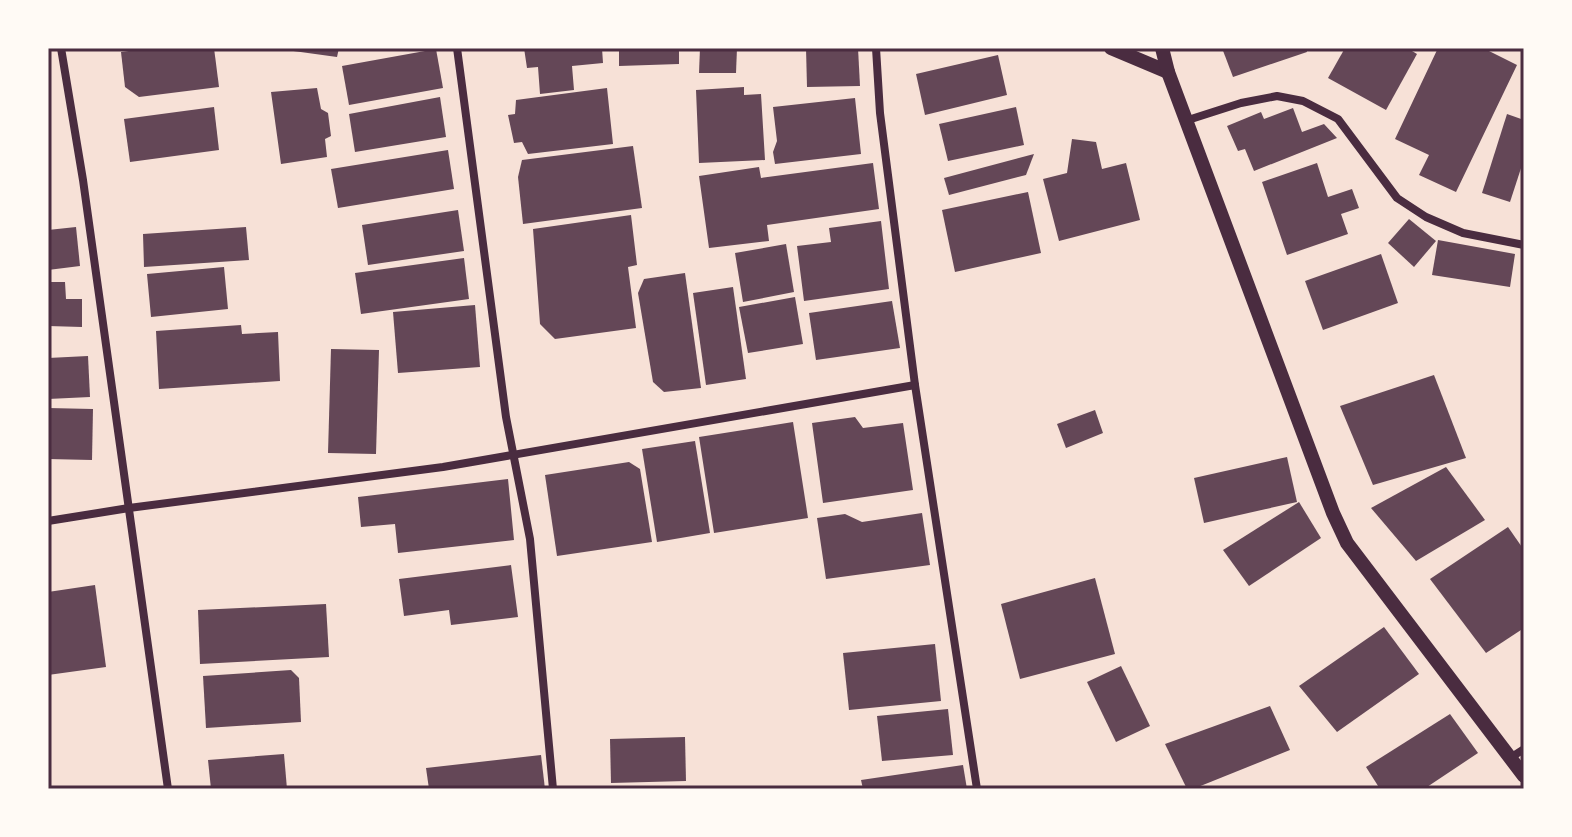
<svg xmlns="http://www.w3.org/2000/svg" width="1572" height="837" font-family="'IBM Plex Serif',serif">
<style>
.building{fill:#644757}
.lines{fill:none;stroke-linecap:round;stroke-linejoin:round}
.minor{stroke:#4a2c40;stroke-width:8}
.tertiary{stroke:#4a2c40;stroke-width:14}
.neatline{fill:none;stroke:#4a2c40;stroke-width:3}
</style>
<rect width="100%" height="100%" fill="#f7e1d7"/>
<g class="building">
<polygon points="152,48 214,48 219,87 139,97 125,87 121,52"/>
<polygon points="286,48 339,48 337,57 286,50"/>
<polygon points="524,48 602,48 603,63 572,66 574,90 540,94 538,67 527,68"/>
<polygon points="619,48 679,48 679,64 619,66"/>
<polygon points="700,48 737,48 736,73 699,73"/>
<polygon points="806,48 858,48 860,86 807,87"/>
<polygon points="1222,48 1306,48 1307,52 1233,77"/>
<polygon points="1345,48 1407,48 1417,54 1386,110 1328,78"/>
<polygon points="1438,48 1483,48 1517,65 1456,192 1419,175 1429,155 1395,139"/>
<polygon points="436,49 443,88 349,105 342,66"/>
<polygon points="998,55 1007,95 925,115 916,74"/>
<polygon points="744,87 744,95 761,94 765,160 699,163 696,90"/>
<polygon points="317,88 321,109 328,113 331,136 325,139 327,157 281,164 271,92"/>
<polygon points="607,88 613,144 528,154 522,142 514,143 508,115 515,114 516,100"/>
<polygon points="440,97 446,137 355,152 349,114"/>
<polygon points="855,98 861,154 775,164 773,152 777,141 773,107"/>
<polygon points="214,107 219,150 130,162 124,119"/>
<polygon points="1016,107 1024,145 948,161 939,124"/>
<polygon points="1293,108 1302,132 1324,124 1337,138 1254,171 1245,149 1238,151 1227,126 1261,112 1264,119"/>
<polygon points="1507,114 1524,120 1524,159 1510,202 1482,193"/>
<polygon points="1072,139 1096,142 1102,169 1126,163 1140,220 1059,241 1043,179 1067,173"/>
<polygon points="633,146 642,208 523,224 518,177 522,160"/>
<polygon points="448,150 454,189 338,208 331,169"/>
<polygon points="1034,154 1026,175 949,195 944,178"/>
<polygon points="873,163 879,209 767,225 769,241 709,248 699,176 759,167 761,178"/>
<polygon points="1317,163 1328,197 1352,189 1359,208 1341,214 1348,234 1287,255 1262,182"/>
<polygon points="1028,192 1041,253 955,272 942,210"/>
<polygon points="458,210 464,251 368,265 362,225"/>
<polygon points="631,215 637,265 628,267 636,328 555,339 540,324 533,229"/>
<polygon points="1409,219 1436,241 1414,267 1388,243"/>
<polygon points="881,221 889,289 804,301 797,246 831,242 829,228"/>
<polygon points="76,227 80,266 48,270 48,230"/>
<polygon points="246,227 249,260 144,267 143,234"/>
<polygon points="1438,240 1515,254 1510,287 1432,275"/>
<polygon points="786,244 794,292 743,302 735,253"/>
<polygon points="1381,254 1398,303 1323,330 1305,281"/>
<polygon points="464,258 469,299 361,314 355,273"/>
<polygon points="224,267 228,309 151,317 147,274"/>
<polygon points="685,273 701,388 664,392 653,382 638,293 644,279"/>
<polygon points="48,282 65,282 66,299 82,299 82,327 48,326"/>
<polygon points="733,287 746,379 706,385 693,293"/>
<polygon points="795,297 803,344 748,353 739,307"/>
<polygon points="892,301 900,348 816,360 809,313"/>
<polygon points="475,305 480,367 398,373 393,312"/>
<polygon points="241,325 242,334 278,332 280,381 159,389 156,331"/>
<polygon points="331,349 379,350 376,454 328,453"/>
<polygon points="88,356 90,397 48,399 48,358"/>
<polygon points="1434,375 1466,458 1373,485 1340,406"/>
<polygon points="48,408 93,409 92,460 48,459"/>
<polygon points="1095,410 1103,433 1066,448 1057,424"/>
<polygon points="855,417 863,428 903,423 913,490 823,503 812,423"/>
<polygon points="793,422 808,518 714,533 699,437"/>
<polygon points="695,441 710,533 657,542 642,449"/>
<polygon points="1287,457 1297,502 1204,523 1194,478"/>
<polygon points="629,462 640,469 652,542 557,556 545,475"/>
<polygon points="1446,467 1485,520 1416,561 1371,508"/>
<polygon points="508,479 514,540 398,553 395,524 361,527 358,497"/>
<polygon points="1299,502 1321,538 1249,586 1223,550"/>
<polygon points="922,513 930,565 826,579 817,518 845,514 862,522"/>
<polygon points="1508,527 1524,550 1524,628 1486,653 1430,579"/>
<polygon points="511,565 518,617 451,625 449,610 404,616 399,579"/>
<polygon points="1095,578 1115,654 1020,679 1001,604"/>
<polygon points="95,585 106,667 48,675 48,592"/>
<polygon points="326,604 329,657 200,664 198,610"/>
<polygon points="1384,627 1419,674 1337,732 1299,686"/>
<polygon points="935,644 941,701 849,710 843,653"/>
<polygon points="1121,666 1150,726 1116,742 1087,682"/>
<polygon points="291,670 299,678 301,722 206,728 203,676"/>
<polygon points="1270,706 1290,750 1193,789 1187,789 1165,744"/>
<polygon points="948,709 953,755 882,761 877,716"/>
<polygon points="1450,714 1478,753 1424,789 1380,789 1366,767"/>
<polygon points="685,737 686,781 611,783 610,739"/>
<polygon points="284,754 287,789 211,789 208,760"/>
<polygon points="541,755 545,789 429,789 426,768"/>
<polygon points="963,765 967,789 863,789 861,780"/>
</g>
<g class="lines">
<g class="minor">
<polyline points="61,48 83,180 168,789"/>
<polyline points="457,48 506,417 530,539 553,789"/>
<polyline points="876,48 880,113 915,385 977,789"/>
<polyline points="1188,120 1241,103 1277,96 1303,101 1338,119 1397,198 1426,217 1463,233 1524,245"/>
<polyline points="48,521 129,508 443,467 915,385"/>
<polyline points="1510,758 1524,749"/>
</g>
<g class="tertiary">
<polyline points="1111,48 1168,72"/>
<polyline points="1162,48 1168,72 1333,513 1347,543 1524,776"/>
</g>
</g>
<rect width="1572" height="837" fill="none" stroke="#fffaf5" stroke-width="100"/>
<rect x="50" y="50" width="1472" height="737" class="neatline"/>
</svg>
